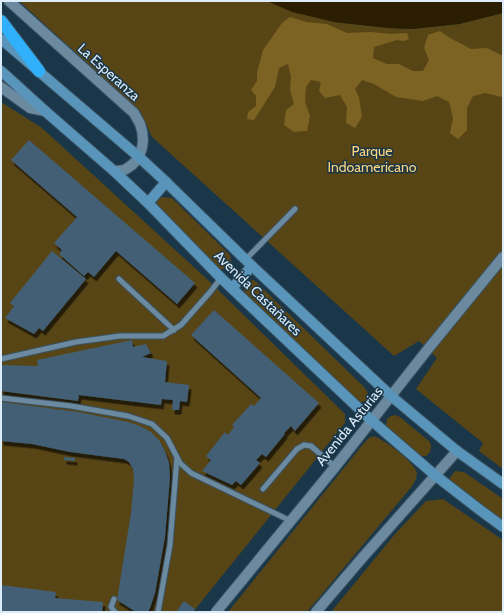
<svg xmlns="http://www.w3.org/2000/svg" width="504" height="613" font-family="Cabin,sans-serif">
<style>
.green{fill:#584515}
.forest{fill:#7d6323}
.water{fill:#2a1d00}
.building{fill:#425f74;filter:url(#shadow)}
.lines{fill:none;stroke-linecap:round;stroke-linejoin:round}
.service-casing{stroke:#3a5363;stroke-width:7}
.minor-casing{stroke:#3a5363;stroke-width:12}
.tertiary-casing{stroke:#3a5363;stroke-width:12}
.secondary-casing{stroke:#3a5363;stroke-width:12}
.motorway-casing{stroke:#3a5363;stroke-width:14}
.service{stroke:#6b899f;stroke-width:5}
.minor{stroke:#6b899f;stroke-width:10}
.tertiary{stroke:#6b899f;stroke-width:10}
.secondary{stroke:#5995ba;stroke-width:10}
.motorway{stroke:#30b0fa;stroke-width:12}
.labels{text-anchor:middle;stroke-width:3;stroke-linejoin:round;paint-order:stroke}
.street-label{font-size:14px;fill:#dcedf9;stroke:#1a3649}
.park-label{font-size:14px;fill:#fdd67d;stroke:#1a3649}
</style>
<defs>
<filter id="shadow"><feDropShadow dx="2.5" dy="4.5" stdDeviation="0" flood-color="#0009"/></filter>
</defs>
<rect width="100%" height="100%" fill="#1a3649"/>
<g class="green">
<polygon points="19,1 290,1 334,22 388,28 412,29 459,24 503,13 503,469 479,451 483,443 416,389 437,358 419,341 394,356 152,137 140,111"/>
<polygon points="1,102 42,128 208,280 345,414 345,423 193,612 1,612"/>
<polygon points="162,197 172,198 230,255 231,261 230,268 225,269 220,269 161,211 157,206 156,203 158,200"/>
<path d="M254,280L364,387C368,392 369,395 367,401L362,402H358L245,295L244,289L245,284L250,281Z"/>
<path d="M395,415L400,417L430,442C432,448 431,452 426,456H420L388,429L386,426L387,419L391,416Z"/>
<path d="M370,437C373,437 374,436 376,437C386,441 415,463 417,473C417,477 415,481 413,485L307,612H228L364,443Z"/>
<polygon points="455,471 464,472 503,499 503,520 457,489 450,482 450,478"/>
<polygon points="443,499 503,540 503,612 331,612 395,534 426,501"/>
</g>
<polygon class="forest" points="290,17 306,22 327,24 347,33 371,32 391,34 407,33 409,39 404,41 397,40 374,47 373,58 387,64 399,64 413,71 423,71 429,60 424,48 428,35 440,31 450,38 471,49 487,48 503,56 503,98 502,97 485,93 473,96 467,108 467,130 458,139 450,133 453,118 449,102 437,96 423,101 396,97 374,84 362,80 355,89 359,97 362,117 355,128 346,123 347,107 340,95 325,98 319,91 321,82 311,80 306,87 305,102 310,116 307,131 294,132 284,125 286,110 294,104 290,90 291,76 288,64 279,68 275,87 254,120 247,119 248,112 256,106 256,96 251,90 257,81 257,73 263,50 282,23"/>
<polygon class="water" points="267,1 503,1 503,13 459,24 412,29 388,28 334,22 292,12"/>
<g class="building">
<polygon points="29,140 195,283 177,304 116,251 94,277 88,272 84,276 59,254 62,250 54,243 77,217 11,160"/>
<polygon points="52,251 86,279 43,331 39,328 34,334 5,318 14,306 10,303"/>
<polygon points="214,310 319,403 295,431 291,426 284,433 285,434 266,457 262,454 256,460 260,463 241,485 236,481 232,485 202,471 211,460 206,456 225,432 228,435 234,427 232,425 251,404 254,406 261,398 191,335"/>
<polygon points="132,340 133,347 146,344 151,353 142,357 167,361 165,382 189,385 187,402 180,401 179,410 172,410 173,400 162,399 161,405 79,395 78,401 1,391 1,365 38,366 37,360"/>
<polygon points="1,402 78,412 128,422 140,426 151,432 159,440 165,451 169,463 170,477 165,537 155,593 150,608 148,612 136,612 117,600 131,513 134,479 133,469 129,462 124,459 70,452 32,444 1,441"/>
<polygon points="64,457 75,458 75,461 64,460"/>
<polygon points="1,585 56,592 55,598 103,602 102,612 1,612"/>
<polygon points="184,601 195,609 193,612 176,612"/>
</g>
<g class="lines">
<defs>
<g id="service">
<polyline points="245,260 295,209"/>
<polyline points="119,279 174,330"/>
<polyline points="1,359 76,342 120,336 163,336 181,325 211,291 221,278"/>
<polyline points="1,398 71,406 128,416 152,424 167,438 180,463 191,473 291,521"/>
<polyline points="263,489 297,449 304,445 311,446 335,467"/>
<polyline points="114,599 111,607 115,612"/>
<polyline points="158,612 170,545 177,458"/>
</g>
<g id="minor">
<path d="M9,1L134,113C136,117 138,120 140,124C146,140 143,160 126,169C123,171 118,171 114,171"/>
<polyline points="391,396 428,349 503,257"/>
</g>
<g id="tertiary">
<polyline points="1,87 30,108 45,111"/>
<polyline points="216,612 335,467 391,396"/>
<polyline points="316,612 363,557 457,451"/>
</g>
<g id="secondary">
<polyline points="1,39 139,157 166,182 252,266 391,396 457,451 503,484"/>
<polyline points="1,71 45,111 114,171 148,203 221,278 371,420 436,476 480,510 503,527"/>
<polyline points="148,203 166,182"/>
<polyline points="232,288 252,266"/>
</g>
<polyline id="motorway" points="1,21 39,71"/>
</defs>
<use href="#service" class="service-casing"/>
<use href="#minor" class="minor-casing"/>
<use href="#tertiary" class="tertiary-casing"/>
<use href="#secondary" class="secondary-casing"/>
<use href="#motorway" class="motorway-casing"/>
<use href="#service" class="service"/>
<use href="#minor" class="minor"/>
<use href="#tertiary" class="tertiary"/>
<use href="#secondary" class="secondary"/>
<use href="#motorway" class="motorway"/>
</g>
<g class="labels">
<g class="street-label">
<text transform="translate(109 72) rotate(42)" y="5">La Esperanza</text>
<text transform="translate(258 293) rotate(44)" y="5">Avenida Castañares</text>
<text transform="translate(349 426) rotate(-51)" y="5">Avenida Asturias</text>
</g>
<g class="park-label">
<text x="372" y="156">Parque<tspan x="372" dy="16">Indoamericano</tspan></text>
</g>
</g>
<rect width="504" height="613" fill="none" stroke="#dcedf9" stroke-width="4"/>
</svg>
